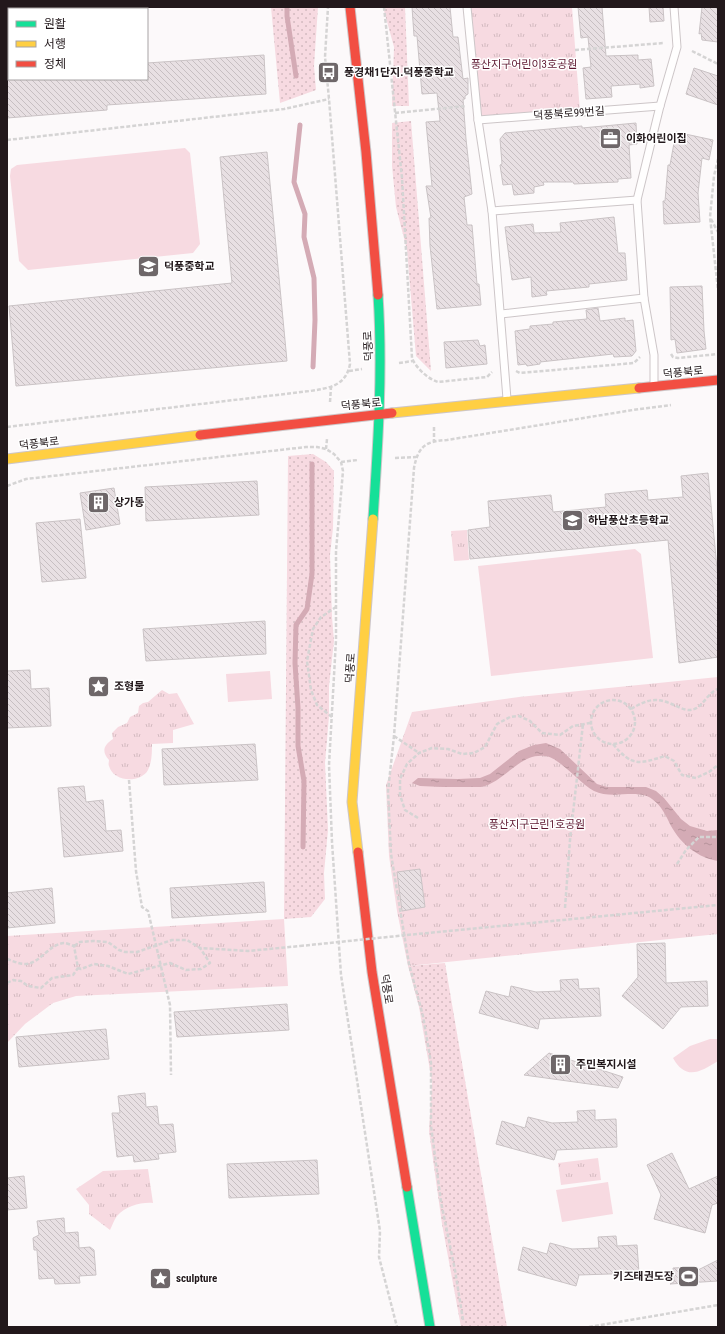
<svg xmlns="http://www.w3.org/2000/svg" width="725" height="1334" font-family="'Roboto Condensed','Noto Sans KR',sans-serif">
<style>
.grass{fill:url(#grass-dots)}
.park{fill:url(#park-tufts)}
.pitch{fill:#f7dae1}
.water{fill:url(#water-ripples)}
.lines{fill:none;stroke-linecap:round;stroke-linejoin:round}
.stream{stroke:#d4abb5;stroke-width:5}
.building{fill:url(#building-back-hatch);stroke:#cac3c5}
.lane-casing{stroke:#cdc6c8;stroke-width:9}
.fast-casing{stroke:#cdc6c8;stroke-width:11}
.slow-casing{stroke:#cdc6c8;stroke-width:11}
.jam-casing{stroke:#cdc6c8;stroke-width:11}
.path{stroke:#d5d4d4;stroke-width:2.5;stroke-dasharray:4 2;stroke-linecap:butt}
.lane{stroke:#fffefe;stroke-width:7}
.fast{stroke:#16e098;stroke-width:9}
.slow{stroke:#ffcf43;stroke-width:9}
.jam{stroke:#f24e42;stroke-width:9}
.path-bridge{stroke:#d5d4d4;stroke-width:2.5;stroke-dasharray:4 2;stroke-linecap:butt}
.labels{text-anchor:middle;stroke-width:3;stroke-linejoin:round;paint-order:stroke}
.park-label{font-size:11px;fill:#5e1831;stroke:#fff}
.poi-label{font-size:11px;font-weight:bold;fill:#22181b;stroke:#fff;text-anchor:start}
.street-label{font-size:11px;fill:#22181b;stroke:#fff}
</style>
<defs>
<pattern id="grass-dots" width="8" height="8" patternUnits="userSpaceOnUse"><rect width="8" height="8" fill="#f7dae1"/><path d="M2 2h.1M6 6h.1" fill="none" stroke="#d3bac0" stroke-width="1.8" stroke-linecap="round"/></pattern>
<pattern id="park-tufts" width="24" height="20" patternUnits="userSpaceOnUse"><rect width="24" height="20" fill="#f7dae1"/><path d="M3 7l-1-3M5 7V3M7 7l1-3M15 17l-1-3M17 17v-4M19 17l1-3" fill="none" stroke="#d3bac0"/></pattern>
<pattern id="water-ripples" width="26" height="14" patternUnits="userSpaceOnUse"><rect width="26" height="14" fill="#d4abb5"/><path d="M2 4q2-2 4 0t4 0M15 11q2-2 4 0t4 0" fill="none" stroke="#b6929b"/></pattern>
<pattern id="building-back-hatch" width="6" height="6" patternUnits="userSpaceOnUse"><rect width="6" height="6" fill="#e8e0e3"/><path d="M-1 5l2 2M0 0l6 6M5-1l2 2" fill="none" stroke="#c7bfc2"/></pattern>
</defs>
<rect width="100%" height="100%" fill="#fcf9fa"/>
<g class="grass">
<polygon points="271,7 318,7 314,66 316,90 280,103"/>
<polygon points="383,7 405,7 409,106 392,106 394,47"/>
<polygon points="411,121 431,371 416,356 407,250 396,207 392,166 392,123"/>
<polygon points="313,454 326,462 334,471 333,528 330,555 332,617 334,641 329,686 329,716 325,763 328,830 324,873 325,899 311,917 284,919 288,456"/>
<polygon points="445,963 507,1327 461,1327 442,1224 429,1131 432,1082 419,1007 408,966"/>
</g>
<g class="park">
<polygon points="467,7 572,7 580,112 478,120"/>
<polygon points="467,530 469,560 454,561 451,531"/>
<polygon points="718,677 718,934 408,966 397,911 389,856 386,785 412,712 519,697"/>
<path d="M162,690L169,694L177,693L194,724L173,730V743L152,744C152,752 152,762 148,770C141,783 114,783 109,766C108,764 109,762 109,760C101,751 104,745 113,739L112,733L118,727L127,723L130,717L138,713L139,706L143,703L148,702Z"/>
<polygon points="284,919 288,986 76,996 53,1003 25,1024 7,1043 7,936"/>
<polygon points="598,1158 601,1180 561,1185 558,1163"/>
<path d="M148,1169L153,1203C141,1202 126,1206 117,1216C114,1220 112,1226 110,1230L89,1214V1205L76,1189L103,1171Z"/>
</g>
<g class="pitch">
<polygon points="185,148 190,153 200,244 193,253 28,270 19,261 10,176 11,169 17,165"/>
<polygon points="635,549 641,554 653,658 491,676 478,566"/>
<polygon points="270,671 272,699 228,702 226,674"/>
<path d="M710,1039H718V1061C700,1072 686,1081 673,1058L690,1046Z"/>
<polygon points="608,1182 613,1214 562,1222 556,1190"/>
</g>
<path class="water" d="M546,743L560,749L597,784L607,787H646L656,791L664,798L681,819L690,826L707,831L718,830V861C698,858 681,844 671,826C666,816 662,806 652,799C638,788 612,800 594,791C579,783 559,757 545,756C519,753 505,782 481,787C476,787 470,787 466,787C450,787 435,787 420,786L412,783L418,778L458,779L480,778L490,774L519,751L534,745Z"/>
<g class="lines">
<g class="stream">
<polyline points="287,7 287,16 296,76"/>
<polyline points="300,125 294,182 305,214 304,237 314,278 315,320 313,367"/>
<polyline points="303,847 304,781 298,746 298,708 295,663 296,625 307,609 312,574 312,464"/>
</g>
</g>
<g class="building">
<polygon points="412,7 450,7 453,37 458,37 463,79 468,78 468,94 465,96 465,99 463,99 466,139 472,194 464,197 467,225 472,225 477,284 479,284 481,305 437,309 430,246 429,218 431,218 426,186 432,186 426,122 440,121 437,93 422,94 417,36 414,36"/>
<polygon points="578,7 602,7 606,56 638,55 638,60 651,59 654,86 640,88 640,84 611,86 612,97 586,99 583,68 591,67 588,37 581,38"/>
<polygon points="649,7 663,7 664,21 650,22"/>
<polygon points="702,7 718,7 718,42 702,40 701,33 699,34"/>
<polygon points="264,55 266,94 107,105 107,110 7,118 7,79 147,79 147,63"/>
<polygon points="694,68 718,76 718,105 686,94"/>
<polygon points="636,123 637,144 629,145 631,178 618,179 618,182 574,184 573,182 543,182 544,185 534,187 534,193 514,195 512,184 503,185 500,165 502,164 500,139 505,133 582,126 582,128"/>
<polygon points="676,132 713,140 709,160 702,158 698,193 700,222 664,224 663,201 665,201 668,165 670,165"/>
<polygon points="267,152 287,361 16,386 9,306 232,283 220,157"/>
<polygon points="614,217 618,253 625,253 627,280 589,284 589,287 546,291 547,295 532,297 531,277 512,280 505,227 533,224 534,233 561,232 560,223"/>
<polygon points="702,286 704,331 706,349 677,353 675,339 671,340 670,287"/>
<polygon points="598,308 600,321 625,318 625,321 633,320 636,351 632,356 614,357 613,354 540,362 540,364 527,366 526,364 518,365 515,331 530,329 530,326 553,324 553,322 587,319 586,310"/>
<polygon points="478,340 480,346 485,345 487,364 446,368 444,342"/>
<polygon points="708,473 718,579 718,657 679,663 668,540 470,559 468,530 490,527 488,501 551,495 553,512 606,507 605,494 647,490 648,500 683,497 681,476"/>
<polygon points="257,481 259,515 146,521 145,487"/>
<polygon points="114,488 120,524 86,530 80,493"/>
<polygon points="80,519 86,578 42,582 36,523"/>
<polygon points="265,621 266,654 146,661 143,629"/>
<polygon points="30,670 31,689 49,688 51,726 7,728 7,671"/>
<polygon points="255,744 258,780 164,785 162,749"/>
<polygon points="84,786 86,802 103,800 106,831 121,830 123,851 64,857 58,788"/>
<polygon points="420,869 425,907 402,911 397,872"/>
<polygon points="264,882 266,912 172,918 170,888"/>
<polygon points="52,888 55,923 7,928 7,893"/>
<polygon points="665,943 666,983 707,981 708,1006 681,1007 663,1029 622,996 638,977 637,944"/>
<polygon points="578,979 579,989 599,988 601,1016 540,1019 538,1029 479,1013 486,991 509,997 511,986 536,992 561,991 560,980"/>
<polygon points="287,1004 289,1030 177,1037 174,1012"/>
<polygon points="106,1029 109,1059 19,1067 16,1037"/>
<polygon points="549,1053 623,1077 618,1088 524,1075"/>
<polygon points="145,1093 146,1107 157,1106 159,1125 173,1124 176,1152 158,1154 159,1159 134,1162 133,1155 117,1157 112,1113 120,1113 118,1096"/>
<polygon points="595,1110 595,1120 616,1119 617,1147 557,1150 554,1160 496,1144 502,1121 525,1128 528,1117 552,1123 578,1122 577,1111"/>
<polygon points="672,1153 689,1189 718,1176 718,1203 712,1205 705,1233 654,1219 661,1195 647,1165"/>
<polygon points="317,1160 319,1194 229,1198 227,1164"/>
<polygon points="24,1176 27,1208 7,1210 7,1178"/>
<polygon points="64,1218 65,1233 78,1232 79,1248 90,1247 94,1250 96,1275 79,1276 80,1283 55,1284 54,1278 39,1279 37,1250 34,1250 33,1238 39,1235 37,1221"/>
<polygon points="616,1236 617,1246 637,1245 639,1273 579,1275 576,1286 518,1270 523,1247 547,1254 550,1243 572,1249 599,1248 598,1237"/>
<polygon points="718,1260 718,1281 670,1284 674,1282 673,1268 696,1267 694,1272"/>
</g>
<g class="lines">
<defs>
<g id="lane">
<polyline points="467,7 478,120 492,211 507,399"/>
<polyline points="478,120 660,106"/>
<polyline points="492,211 637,200"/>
<polyline points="501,314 644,298"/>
<polyline points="654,385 654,355 644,298 637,200 660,106 677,47 674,7"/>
</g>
<g id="fast">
<path d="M373,519C378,444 383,370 378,295"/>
<polyline points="407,1187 430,1327"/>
</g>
<g id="slow">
<polyline points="392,413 639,388"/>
<polyline points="7,459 200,435"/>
<polyline points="358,852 352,802 373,519"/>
</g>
<g id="jam">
<polyline points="350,7 366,152 378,295"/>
<polyline points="639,388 718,380"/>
<polyline points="200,435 392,413"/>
<polyline points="358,852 372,972 407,1187"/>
</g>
</defs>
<use href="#lane" class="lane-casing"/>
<use href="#fast" class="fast-casing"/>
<use href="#slow" class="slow-casing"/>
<use href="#jam" class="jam-casing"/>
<g class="path">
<path d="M384,7L402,178L412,358C416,368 428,379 438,382L487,377L492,372"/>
<polyline points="575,50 664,43"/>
<polyline points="692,51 718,64"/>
<polyline points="395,113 466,106"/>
<polyline points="7,140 284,109 329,99"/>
<polyline points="718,159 714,176 710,217 718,290"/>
<polyline points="711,219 718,232"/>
<polyline points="671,354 673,357 678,358 718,354"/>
<polyline points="399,363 413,361"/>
<polyline points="349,371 362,369"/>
<polyline points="516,371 520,373 634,363 640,357"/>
<polyline points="330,402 331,387"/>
<path d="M7,427L310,391C329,388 346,386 350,364L329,99L325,57L328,7"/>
<polyline points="434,427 434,441"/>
<polyline points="326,449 327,439"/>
<polyline points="395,458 416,457"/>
<polyline points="341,462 358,460"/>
<polyline points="7,486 26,479 306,447 317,447 326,449 334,454 341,462 343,471 336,551 336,640 329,765 332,842 341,975 380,1231 379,1257 397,1327"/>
<circle cx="613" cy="722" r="22"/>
<path d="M631,709C648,699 656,697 674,705C678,707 685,710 689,710C703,710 706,693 718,689"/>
<polyline points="332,717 317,705 311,690 307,661 313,629 321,617 336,607"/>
<polyline points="394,736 419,753"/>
<path d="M613,744C632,767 639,764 665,756L674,761L682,775L696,778L709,772L718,765"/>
<polyline points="129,780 136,871 142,907 148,911 170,1005 171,1075"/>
<polyline points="418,818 405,810 400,795 400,779 407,764 419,753 432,748 448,749 462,754 474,753 485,747 497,724 510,717 519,716 530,721 542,733 560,735 573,726 590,723"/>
<polyline points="677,864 686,850 699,837 718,837"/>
<polyline points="565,908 570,840 583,724"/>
<polyline points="407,935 718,905"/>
<polyline points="74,946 80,942 93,941 108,942 119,950 125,952 137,952 172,940 187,940 200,948 248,951 300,946"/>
<path d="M7,959C13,961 19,964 25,964C40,964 49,944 64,943C67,943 71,945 74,946L78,968L81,969L94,964L108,966L128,974L170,963L186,970L201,969L210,963L200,948"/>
<polyline points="7,983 13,980 21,981 28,986 41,988 52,978 73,975 78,968"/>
<path d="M463,1320L455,1270L441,1202L431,1126V1063L423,1016L409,964L391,854L388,791L394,736L414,468C418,447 425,441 447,440L633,410L671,405"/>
<polyline points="589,1327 718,1305"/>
</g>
<use href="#lane" class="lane"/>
<use href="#fast" class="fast"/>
<use href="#slow" class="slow"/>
<use href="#jam" class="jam"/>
<polyline class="path-bridge" points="300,946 407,935"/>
</g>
<defs>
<symbol id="bus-square" viewBox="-11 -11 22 22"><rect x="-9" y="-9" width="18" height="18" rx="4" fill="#6e6769" stroke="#fff"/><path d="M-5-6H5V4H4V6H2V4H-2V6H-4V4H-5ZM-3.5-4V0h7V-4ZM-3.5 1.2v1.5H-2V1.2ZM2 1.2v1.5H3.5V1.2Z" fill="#fff"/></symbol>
<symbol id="office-square" viewBox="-11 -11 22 22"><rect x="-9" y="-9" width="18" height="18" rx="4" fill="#6e6769" stroke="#fff"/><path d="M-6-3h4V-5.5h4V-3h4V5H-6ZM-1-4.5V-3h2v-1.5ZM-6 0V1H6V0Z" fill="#fff"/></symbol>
<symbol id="school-square" viewBox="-11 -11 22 22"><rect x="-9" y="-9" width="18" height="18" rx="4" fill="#6e6769" stroke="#fff"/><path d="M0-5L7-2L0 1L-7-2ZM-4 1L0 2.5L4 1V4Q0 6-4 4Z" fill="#fff"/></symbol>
<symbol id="building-square" viewBox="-11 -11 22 22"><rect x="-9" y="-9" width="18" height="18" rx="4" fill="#6e6769" stroke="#fff"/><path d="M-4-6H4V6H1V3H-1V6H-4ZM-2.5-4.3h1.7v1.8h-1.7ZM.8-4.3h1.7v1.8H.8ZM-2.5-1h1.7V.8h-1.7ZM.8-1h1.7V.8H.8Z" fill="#fff"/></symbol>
<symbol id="sight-square" viewBox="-11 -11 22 22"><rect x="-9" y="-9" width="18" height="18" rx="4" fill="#6e6769" stroke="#fff"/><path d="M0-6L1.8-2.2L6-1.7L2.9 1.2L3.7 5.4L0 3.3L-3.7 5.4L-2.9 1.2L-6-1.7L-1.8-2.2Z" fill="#fff"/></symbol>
<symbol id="stadium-square" viewBox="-11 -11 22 22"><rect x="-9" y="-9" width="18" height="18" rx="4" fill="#6e6769" stroke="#fff"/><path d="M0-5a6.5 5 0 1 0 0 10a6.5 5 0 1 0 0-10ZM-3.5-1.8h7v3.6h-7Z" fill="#fff"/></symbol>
</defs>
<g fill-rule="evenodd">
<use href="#bus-square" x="316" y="60" width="25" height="25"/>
<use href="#office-square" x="598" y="126" width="25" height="25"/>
<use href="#school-square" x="136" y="254" width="25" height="25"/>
<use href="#building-square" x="86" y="490" width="25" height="25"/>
<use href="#school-square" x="560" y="508" width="25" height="25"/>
<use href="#sight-square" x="86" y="674" width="25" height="25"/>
<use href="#building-square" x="548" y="1052" width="25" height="25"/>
<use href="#stadium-square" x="676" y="1264" width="25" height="25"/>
<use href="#sight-square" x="148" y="1266" width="25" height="25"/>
</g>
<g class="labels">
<g class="park-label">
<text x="524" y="68">풍산지구어린이3호공원</text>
<text x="537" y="828">풍산지구근린1호공원</text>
</g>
<g class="poi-label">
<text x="344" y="76">풍경채1단지.덕풍중학교</text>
<text x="626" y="142">이화어린이집</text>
<text x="164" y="270">덕풍중학교</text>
<text x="114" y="506">상가동</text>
<text x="588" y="524">하남풍산초등학교</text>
<text x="114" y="690">조형물</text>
<text x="576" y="1068">주민복지시설</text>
<text x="674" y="1280" text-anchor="end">키즈태권도장</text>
<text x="176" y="1282">sculpture</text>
</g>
<g class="street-label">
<text transform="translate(569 113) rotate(-4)" y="4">덕풍북로99번길</text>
<text transform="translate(368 346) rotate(-93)" y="4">덕풍로</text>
<text transform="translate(683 372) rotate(-6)" y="4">덕풍북로</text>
<text transform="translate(361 404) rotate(-6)" y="4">덕풍북로</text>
<text transform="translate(39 443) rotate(-7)" y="4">덕풍북로</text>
<text transform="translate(350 668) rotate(-86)" y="4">덕풍로</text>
<text transform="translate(387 989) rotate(81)" y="4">덕풍로</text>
</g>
</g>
<rect width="725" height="1334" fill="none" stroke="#22181b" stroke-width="16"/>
<rect x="8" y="8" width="140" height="72" fill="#ffffff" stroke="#a7a3a4"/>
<rect x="16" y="21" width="20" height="6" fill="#16e098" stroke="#a7a3a4"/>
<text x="44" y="28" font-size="12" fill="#22181b">원활</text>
<rect x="16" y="41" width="20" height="6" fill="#ffcf43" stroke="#a7a3a4"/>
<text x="44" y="48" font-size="12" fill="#22181b">서행</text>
<rect x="16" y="61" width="20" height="6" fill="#f24e42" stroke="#a7a3a4"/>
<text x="44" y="68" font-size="12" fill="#22181b">정체</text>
</svg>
